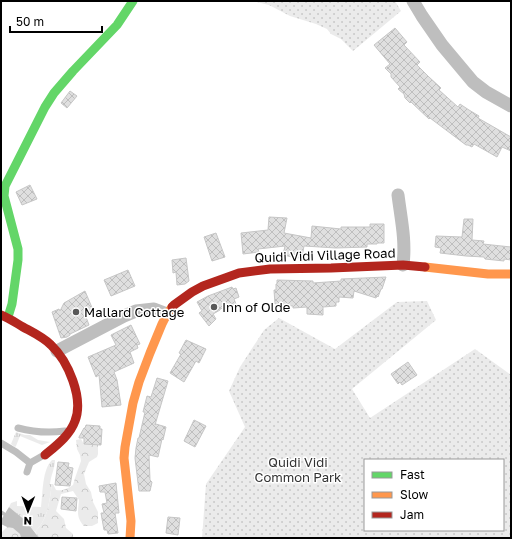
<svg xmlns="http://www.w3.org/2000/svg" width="512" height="539" font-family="'Golos Text',sans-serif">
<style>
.grass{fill:url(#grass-tufts)}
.forest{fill:url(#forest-crowns)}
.park{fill:url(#park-dots);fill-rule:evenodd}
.water{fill:#bebebe}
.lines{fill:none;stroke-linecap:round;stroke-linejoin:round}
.stream{stroke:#bebebe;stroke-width:3.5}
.building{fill:url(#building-cross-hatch);stroke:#c6c6c6}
.lane{stroke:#bebebe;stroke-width:7}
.street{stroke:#bebebe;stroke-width:13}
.fast{stroke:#63d668;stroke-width:9}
.slow{stroke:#ff974d;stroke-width:9}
.jam{stroke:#b3261e;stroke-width:9}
.poi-dot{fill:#595959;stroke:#fff;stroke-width:1.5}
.labels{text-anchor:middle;stroke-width:3;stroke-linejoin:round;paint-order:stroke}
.street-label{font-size:13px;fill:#000;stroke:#fff}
.poi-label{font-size:13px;fill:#000;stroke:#fff;text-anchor:start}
.park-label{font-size:13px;fill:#323232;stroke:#fff}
</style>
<defs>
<pattern id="grass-tufts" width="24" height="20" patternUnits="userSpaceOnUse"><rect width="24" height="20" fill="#ebebeb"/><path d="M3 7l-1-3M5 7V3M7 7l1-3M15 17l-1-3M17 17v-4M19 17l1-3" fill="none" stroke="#c8c8c8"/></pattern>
<pattern id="forest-crowns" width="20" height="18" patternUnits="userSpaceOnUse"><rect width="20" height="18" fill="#ebebeb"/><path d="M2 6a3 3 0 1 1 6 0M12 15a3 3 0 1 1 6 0" fill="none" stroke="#c8c8c8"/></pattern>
<pattern id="park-dots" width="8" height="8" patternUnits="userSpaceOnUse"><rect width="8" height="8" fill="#ebebeb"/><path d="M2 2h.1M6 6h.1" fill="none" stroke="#c8c8c8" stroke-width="1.8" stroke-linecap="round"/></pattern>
<pattern id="building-cross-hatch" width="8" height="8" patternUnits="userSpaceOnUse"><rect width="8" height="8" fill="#dfdfdf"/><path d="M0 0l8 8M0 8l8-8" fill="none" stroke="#bebebe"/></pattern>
</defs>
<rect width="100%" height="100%" fill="#fff"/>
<g class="grass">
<polygon points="16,432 25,435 30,435 38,440 50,442 42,445 20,436 16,446 15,447 11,444"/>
<path d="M52,460H55C55,468 51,475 50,484H52C50,496 49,509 44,519C42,524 38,528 35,532L21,517L9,507L11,503L17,501V506L41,507C43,493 42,470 52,460Z"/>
</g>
<g class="forest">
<path d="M81,439L84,444L98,445V454L97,457L89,462L84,474L86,484L91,492L93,502L98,512V523L92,526H84C76,517 78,512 79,500L73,491L61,494L56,511L64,519L66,528L73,534V538H39L35,532C38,528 42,524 44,519C49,509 50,496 52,484H53L56,490C63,491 67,489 73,485L75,478L81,461L80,455L77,449L76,440Z"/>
<polygon points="7,527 13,527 20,534 21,538 1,538 1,533"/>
</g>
<g class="park">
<polygon points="253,1 395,1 401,11 353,51 341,39 331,34 327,29 316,24 290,16 269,5"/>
<path d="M427,301L436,320L352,389L370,418L475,349L511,375V538H202L206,484L245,427L229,391L240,367L264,330L279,318L335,349L397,302ZM365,460H503V530H365Z"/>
</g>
<polygon class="water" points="9,507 26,521 39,538 21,538 20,534 13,528 7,527 1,524 1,520"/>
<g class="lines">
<polyline class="stream" points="1,512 4,514"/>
</g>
<g class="building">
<polygon points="395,28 407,42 404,45 420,62 417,65 429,77 441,88 439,90 458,107 460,104 469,110 479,116 478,118 511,137 511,151 502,147 497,157 474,144 472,147 468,145 466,145 430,118 429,119 411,102 410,103 405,98 404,94 398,89 400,87 391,77 391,74 385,68 390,64 374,45"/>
<polygon points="70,91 77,96 67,108 61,103"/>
<polygon points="30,185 37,199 22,205 16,192"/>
<polygon points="269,217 287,218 284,233 311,238 312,226 341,229 341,227 370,227 370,224 384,224 384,243 377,243 377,244 367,244 367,247 336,248 304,246 302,257 297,258 283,255 285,246 258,249 259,252 243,254 241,233 268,230"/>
<polygon points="464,219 473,219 472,240 484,241 483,244 511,247 511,260 504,259 504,261 485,259 484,257 466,256 440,253 441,248 435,247 436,236 462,237"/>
<polygon points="216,233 225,257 212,261 204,237"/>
<polygon points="186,258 189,281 185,284 177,285 176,272 173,273 172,260"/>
<polygon points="128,270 135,286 111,296 104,280"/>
<polygon points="386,277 382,289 381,289 378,297 377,296 376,298 354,291 353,298 339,297 339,302 336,302 336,306 323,307 323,315 307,314 307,307 293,308 293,306 275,304 274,290 276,290 276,284 277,284 277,280 313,281 313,283 341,281 341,279"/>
<polygon points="232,287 233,289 236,288 239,297 234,299 236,304 220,309 220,310 213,314 216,319 209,326 199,313 202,311 197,302 208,296"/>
<polygon points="85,291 93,310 87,313 88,316 86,317 89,325 70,334 70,335 67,337 61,338 52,312 59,309 60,311 64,303"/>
<polygon points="131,325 140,344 137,345 138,348 130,352 134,363 114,372 117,380 121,405 102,407 99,375 96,377 88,357 116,345 111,335"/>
<polygon points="186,340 206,349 199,363 196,361 184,382 170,373 181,354 179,353"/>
<polygon points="408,362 417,375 402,385 400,382 398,384 391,374"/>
<polygon points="157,378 168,381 155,425 156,424 166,427 163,440 162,439 158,457 149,455 150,480 152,482 150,491 139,491 135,458 136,448 138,438 139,438 145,412 143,412 147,396 151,397"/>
<polygon points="194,420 206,426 195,447 184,441"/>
<polygon points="86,425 100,426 100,429 102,429 101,445 84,444 84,438 79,438 79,437 84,428 85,428"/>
<polygon points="58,462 69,463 68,467 73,468 70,486 55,485"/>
<polygon points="116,483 119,513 115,513 118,533 108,534 107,530 104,530 101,513 104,513 102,504 107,503 105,492 100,492 99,486"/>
<polygon points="62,497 77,498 76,511 61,509"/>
<polygon points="168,517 180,518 178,535 166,533"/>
</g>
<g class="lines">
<g class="lane">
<path d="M18,428C33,432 49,433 65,431"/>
<polyline points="1,443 16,452 30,463"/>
<polyline points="27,472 30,463 44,455"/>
</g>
<g class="street">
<polyline points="413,1 422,16 442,45 473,82 486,92 511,106"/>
<path d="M398,195C401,219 406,240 403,265"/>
<polyline points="57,351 124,316 136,311 154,309 167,314"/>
</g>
<polyline class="fast" points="8,317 12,304 18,260 18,249 4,196 5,186 45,107 54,93 73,71 117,25 133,1"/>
<g class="slow">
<polyline points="425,267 488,274 511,274"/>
<polyline points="130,538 131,521 124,458 125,447 133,403 139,382 150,353 162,324 167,314 172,307"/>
</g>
<g class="jam">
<polyline points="172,307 174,305 192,292 203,286 239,273 270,269 331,268 403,265 425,267"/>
<path d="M1,315C9,318 16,323 23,327C32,332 43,337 51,345C68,361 84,398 75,421C70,435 57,445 45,455"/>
</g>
</g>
<g class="poi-dot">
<circle cx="214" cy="307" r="4"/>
<circle cx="76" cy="312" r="4"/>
</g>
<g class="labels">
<g class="street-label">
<text transform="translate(325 255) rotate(-2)" y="5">Quidi Vidi Village Road</text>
</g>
<g class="poi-label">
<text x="222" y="312">Inn of Olde</text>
<text x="84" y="317">Mallard Cottage</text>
</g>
<g class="park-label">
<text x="298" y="467">Quidi Vidi<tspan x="298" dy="15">Common Park</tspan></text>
</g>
</g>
<rect width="512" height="539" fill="none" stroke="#000000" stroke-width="4"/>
<rect x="364" y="459" width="140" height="72" fill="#ffffff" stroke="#999999"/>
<rect x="372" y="472" width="20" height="6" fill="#63d668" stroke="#999999"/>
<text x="400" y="479" font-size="12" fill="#000000">Fast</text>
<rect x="372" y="492" width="20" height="6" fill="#ff974d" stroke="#999999"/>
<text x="400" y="499" font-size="12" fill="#000000">Slow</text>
<rect x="372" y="512" width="20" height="6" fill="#b3261e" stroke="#999999"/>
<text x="400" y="519" font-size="12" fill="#000000">Jam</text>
<g transform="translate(28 511) rotate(181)" stroke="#ffffff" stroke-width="3" paint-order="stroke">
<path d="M0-3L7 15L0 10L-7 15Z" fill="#000000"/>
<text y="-6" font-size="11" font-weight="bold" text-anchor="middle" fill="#000000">N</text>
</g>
<path d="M10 26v6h92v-6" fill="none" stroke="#000000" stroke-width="2"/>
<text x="16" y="26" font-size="12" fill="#000000" stroke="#ffffff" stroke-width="3" paint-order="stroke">50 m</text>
</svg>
